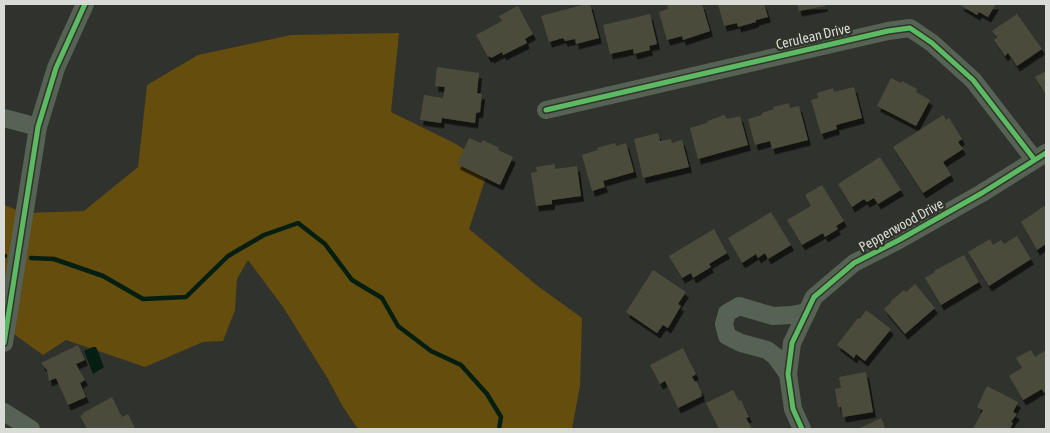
<svg xmlns="http://www.w3.org/2000/svg" width="1050" height="433" font-family="'Asap Condensed',sans-serif">
<style>
.green{fill:#654d0d}
.water{fill:#041f12}
.lines{fill:none;stroke-linecap:round;stroke-linejoin:round}
.stream{stroke:#041f12;stroke-width:4.5}
.building{fill:#4b4c3a;filter:url(#shadow)}
.street{stroke:#566254;stroke-width:18}
.cycleway-casing{stroke:#31342b;stroke-width:8}
.cycleway{stroke:#5cba63;stroke-width:5}
.labels{text-anchor:middle;stroke-width:5;stroke-linejoin:round;paint-order:stroke}
.street-label{font-size:14px;fill:#d9dcd6;stroke:#31342b}
</style>
<defs>
<filter id="shadow"><feDropShadow dx="3" dy="5.5" stdDeviation="0" flood-color="#0009"/></filter>
</defs>
<rect width="100%" height="100%" fill="#30322d"/>
<polygon class="green" points="399,33 391,112 454,143 490,165 469,229 539,287 582,318 580,386 572,429 358,429 343,407 328,379 283,307 248,260 237,279 235,310 223,341 203,342 145,367 66,340 43,355 4,327 4,205 25,213 84,211 138,167 147,85 198,55 291,35"/>
<polygon class="water" points="93,347 96,347 104,367 93,374 84,351"/>
<g class="lines">
<g class="stream">
<polyline points="4,256 5,256"/>
<polyline points="31,258 54,259 103,276 143,299 186,297 228,256 264,235 298,223 325,244 352,280 382,298 398,326 431,351 461,365 487,394 501,417 499,429"/>
</g>
</g>
<g class="building">
<polygon points="586,4 590,4 599,38 576,44 575,39 565,41 563,38 549,42 541,16"/>
<polygon points="667,4 702,4 710,31 683,40 682,36 667,40 659,12 668,9"/>
<polygon points="718,4 764,4 768,17 756,20 756,22 738,27 737,23 724,26"/>
<polygon points="797,4 825,4 825,6 799,11"/>
<polygon points="961,4 996,4 988,17 979,12 977,15 960,5"/>
<polygon points="518,6 533,34 525,39 527,43 503,55 502,52 491,58 490,56 488,57 476,35 502,21 499,16"/>
<polygon points="650,14 657,44 649,46 650,50 634,54 633,49 610,54 603,25"/>
<polygon points="1017,14 1042,49 1017,66 1008,53 1005,56 994,40 997,37 992,31"/>
<polygon points="437,67 479,73 477,93 482,94 480,112 476,113 475,123 442,118 441,123 420,120 424,95 443,98 445,87 435,86"/>
<polygon points="1046,71 1046,95 1035,77"/>
<polygon points="891,78 901,83 902,81 917,89 916,92 930,100 916,126 877,106"/>
<polygon points="854,87 862,118 836,125 837,129 821,134 811,100 818,98 817,93 833,88 834,92"/>
<polygon points="789,103 790,108 799,106 808,140 772,149 770,141 755,145 748,119 762,115 762,113 774,109 773,107"/>
<polygon points="724,115 727,119 740,116 748,145 698,159 690,128 707,123 708,121"/>
<polygon points="943,115 946,120 949,118 962,139 958,142 963,149 943,162 951,175 923,193 893,147"/>
<polygon points="658,133 660,141 671,139 672,143 682,140 689,167 643,178 634,139"/>
<polygon points="469,138 481,143 483,140 499,148 498,150 513,157 500,185 457,164"/>
<polygon points="615,143 616,146 626,143 634,172 603,181 605,187 592,191 582,155 598,150 597,148"/>
<polygon points="880,157 901,190 878,204 874,198 867,202 864,199 852,207 838,184"/>
<polygon points="555,164 555,169 577,166 581,196 552,200 552,204 536,206 531,173 537,172 536,167"/>
<polygon points="822,185 844,221 836,226 838,229 825,237 823,233 802,245 787,220 811,206 805,195"/>
<polygon points="1044,206 1046,209 1046,244 1037,250 1021,222"/>
<polygon points="771,212 791,245 768,259 765,253 758,258 756,254 742,263 728,238"/>
<polygon points="714,229 727,253 709,264 711,267 693,278 691,273 682,278 669,256"/>
<polygon points="1017,236 1031,259 989,286 968,252 990,239 993,245 1001,240 1004,244"/>
<polygon points="964,255 979,282 941,305 925,278 935,272 934,271"/>
<polygon points="653,270 686,292 678,304 681,306 668,328 663,325 657,333 626,312"/>
<polygon points="915,284 935,308 905,334 884,309 891,303 890,302 904,290 906,292"/>
<polygon points="866,310 891,329 865,361 856,354 854,358 837,345 858,318 860,319"/>
<polygon points="78,345 85,360 76,364 85,380 80,383 86,397 68,405 56,378 49,381 47,370 41,363"/>
<polygon points="683,348 696,374 692,377 695,382 696,381 702,393 701,394 702,396 678,408 665,381 660,384 650,365"/>
<polygon points="1031,350 1035,357 1046,350 1046,391 1044,393 1042,389 1023,400 1009,376 1022,368 1016,358"/>
<polygon points="866,372 873,412 843,417 841,407 838,407 835,389 841,388 839,377"/>
<polygon points="987,386 1018,402 1013,412 1017,414 1011,422 1013,423 1010,429 973,429 983,410 977,407"/>
<polygon points="733,390 739,401 741,400 749,417 746,418 752,429 719,429 706,403"/>
<polygon points="112,397 122,417 128,414 135,428 87,429 80,416 84,414 83,413"/>
<polygon points="881,418 886,429 858,429"/>
</g>
<g class="lines">
<g class="street">
<polyline points="546,110 888,31 910,28 932,43 973,80 1034,159"/>
<polyline points="4,118 38,127"/>
<polyline points="4,343 38,127 56,68 85,4"/>
<polyline points="788,374 775,356 767,350 741,343 727,336 724,324 727,313 739,306 773,316 791,315 807,312"/>
<polyline points="4,412 31,429"/>
<polyline points="802,429 793,409 788,374 792,343 814,297 854,263 899,240 982,193 1046,153"/>
</g>
<defs>
<g id="cycleway">
<polyline points="546,110 888,31 910,28 932,43 973,80 1034,159"/>
<polyline points="4,343 38,127 56,68 85,4"/>
<polyline points="802,429 793,409 788,374 792,343 814,297 854,263 899,240 982,193 1046,153"/>
</g>
</defs>
<use href="#cycleway" class="cycleway-casing"/>
<use href="#cycleway" class="cycleway"/>
</g>
<g class="labels">
<g class="street-label">
<text transform="translate(813 36) rotate(-13)" y="5">Cerulean Drive</text>
<text transform="translate(901 225) rotate(-29)" y="5">Pepperwood Drive</text>
</g>
</g>
<rect width="1050" height="433" fill="none" stroke="#d9dcd6" stroke-width="10"/>
</svg>
